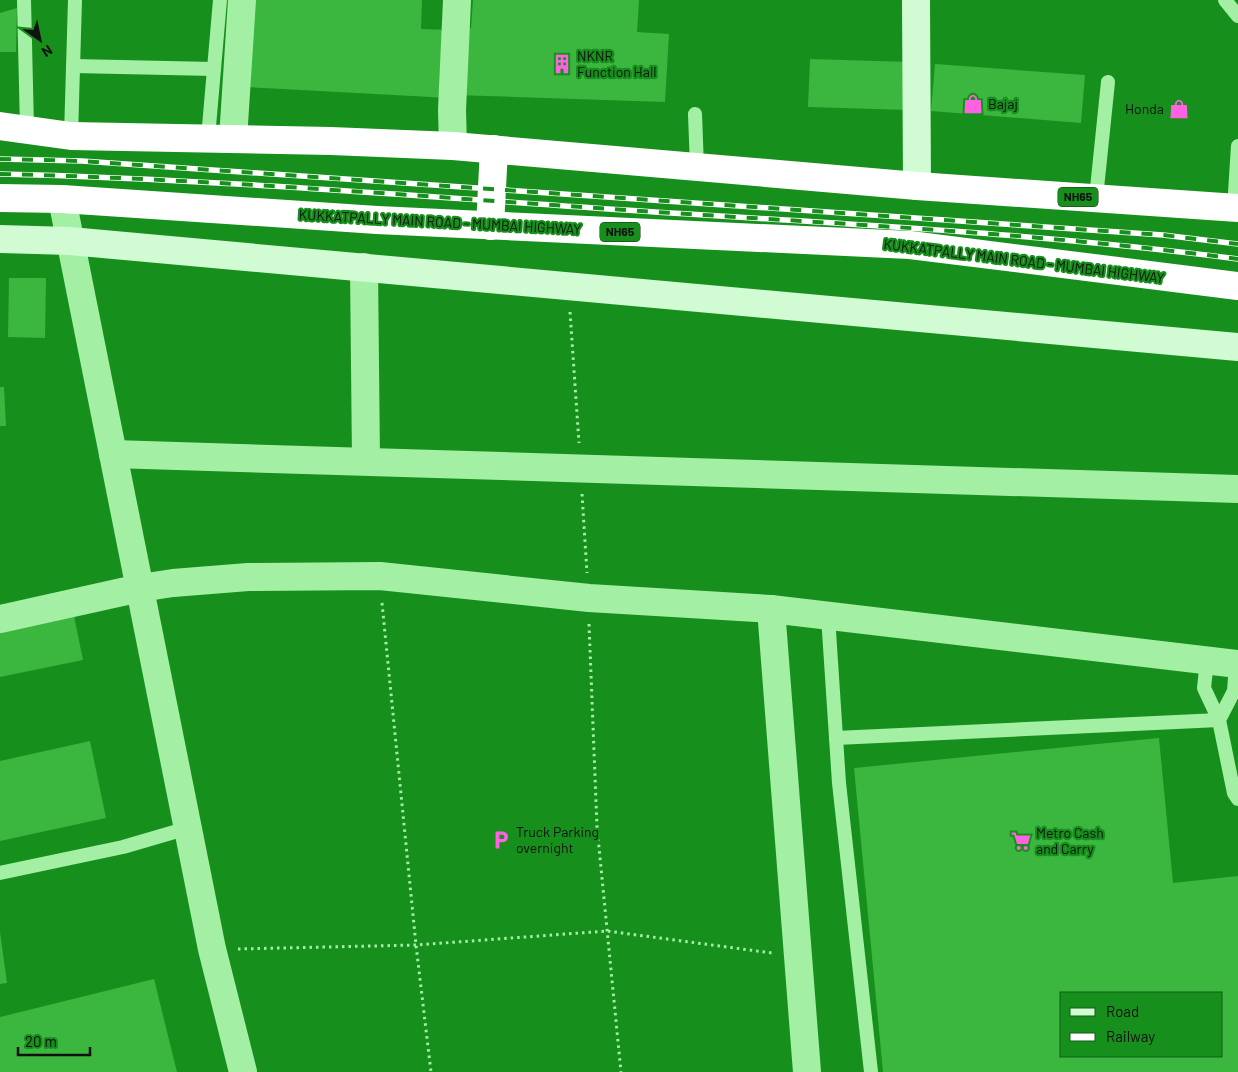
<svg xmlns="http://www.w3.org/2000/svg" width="1238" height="1072" font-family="Barlow,sans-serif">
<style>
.building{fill:#3bb63e;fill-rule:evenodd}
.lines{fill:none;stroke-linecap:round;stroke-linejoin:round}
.path{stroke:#a3f0a5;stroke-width:3;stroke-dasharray:2.5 4;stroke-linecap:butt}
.lane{stroke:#a3f0a5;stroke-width:14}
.street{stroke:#a3f0a5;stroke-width:28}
.secondary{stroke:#d1fbd3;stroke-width:28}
.highway{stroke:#fff;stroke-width:28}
.rail-casing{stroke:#fff;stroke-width:5.5}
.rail{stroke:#178f1c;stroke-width:4;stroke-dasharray:11;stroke-linecap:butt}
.labels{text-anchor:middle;stroke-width:4.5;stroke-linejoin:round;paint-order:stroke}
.shield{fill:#178f1c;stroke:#133714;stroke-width:1}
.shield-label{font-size:12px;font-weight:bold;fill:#111}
.poi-label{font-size:14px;fill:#111;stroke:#178f1c;text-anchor:start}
.street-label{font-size:14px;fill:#111;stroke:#178f1c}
</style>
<rect width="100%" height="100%" fill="#178f1c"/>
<g class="building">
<polygon points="249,0 422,0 421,29 451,30 449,98 245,87"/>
<polygon points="473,0 639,0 637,32 669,34 665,102 455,95 459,28 471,28"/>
<polygon points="17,8 16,52 0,52 0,13"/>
<polygon points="810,59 910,62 908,110 808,107"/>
<polygon points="935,64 1085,75 1081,123 931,111"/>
<polygon points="9,278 46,278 45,338 8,337"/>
<polygon points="0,387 4,387 6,426 0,426"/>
<polygon points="74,616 83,660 0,677 0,632"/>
<path d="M1159,738L1173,883L1238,876V1072H883L854,768ZM1062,993H1222V1056H1062Z"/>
<polygon points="90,741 106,818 0,841 0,761"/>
<polygon points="0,932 7,983 0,984"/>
<polygon points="154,979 177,1072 0,1072 0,1017"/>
</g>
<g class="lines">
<g class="path">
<polyline points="570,312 579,443"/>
<polyline points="582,494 587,573"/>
<polyline points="382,603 416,945 431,1072"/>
<polyline points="589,624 597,827 621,1072"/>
<polyline points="238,949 416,945 607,931 772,953"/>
</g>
<g class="lane">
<polyline points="24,0 27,128"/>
<polyline points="1225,0 1238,16"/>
<polyline points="73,66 214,69"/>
<polyline points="695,114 697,167"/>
<polyline points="71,136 75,0"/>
<polyline points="208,138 220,0"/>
<polyline points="1096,198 1108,82"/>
<polyline points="1234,208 1238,146"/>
<polyline points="828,616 839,783 871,1072"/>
<polyline points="1236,664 1234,691 1219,720 1234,793 1238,799"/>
<polyline points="836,738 1219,720 1204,688 1207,660"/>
<polyline points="0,873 123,847 188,828"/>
</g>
<g class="street">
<polyline points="233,139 242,0"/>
<polyline points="453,146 452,110 457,0"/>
<polyline points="62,199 212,949 243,1072"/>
<polyline points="364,267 366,461"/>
<polyline points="113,454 1238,489"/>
<polyline points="771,609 1238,664"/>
<polyline points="0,619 140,588 173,583 248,577 380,576 589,598 771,609 807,1072"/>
</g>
<g class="secondary">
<polyline points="916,0 917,186"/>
<polyline points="0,239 70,241 1238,347"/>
</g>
<g class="highway">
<polyline points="0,126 71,136 331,141 453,146 917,186 1238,208"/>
<polyline points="0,198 62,199 377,220 910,245 1238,286"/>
<polyline points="490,226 494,149"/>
</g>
<defs>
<g id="rail">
<polyline points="0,159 82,161 1163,235 1238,244"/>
<path d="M0,174C214,179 428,197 641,211C840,224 1040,233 1238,259"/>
</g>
</defs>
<use href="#rail" class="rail-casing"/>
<use href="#rail" class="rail"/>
</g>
<defs>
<symbol id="building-bare" viewBox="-9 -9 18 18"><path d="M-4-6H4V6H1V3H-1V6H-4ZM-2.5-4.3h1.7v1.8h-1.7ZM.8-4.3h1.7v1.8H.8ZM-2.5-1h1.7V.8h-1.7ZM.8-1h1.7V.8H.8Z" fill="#ff62e1" stroke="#178f1c" stroke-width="2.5" paint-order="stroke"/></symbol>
<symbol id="shop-bare" viewBox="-9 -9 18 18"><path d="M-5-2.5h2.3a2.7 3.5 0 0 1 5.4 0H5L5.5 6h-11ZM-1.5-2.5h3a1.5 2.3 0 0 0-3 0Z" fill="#ff62e1" stroke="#178f1c" stroke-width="2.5" paint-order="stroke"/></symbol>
<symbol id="parking-bare" viewBox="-9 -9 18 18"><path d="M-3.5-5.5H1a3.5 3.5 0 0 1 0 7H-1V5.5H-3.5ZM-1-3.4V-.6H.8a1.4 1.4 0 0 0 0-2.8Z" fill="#ff62e1" stroke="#178f1c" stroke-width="2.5" paint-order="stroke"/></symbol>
<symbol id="supermarket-bare" viewBox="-9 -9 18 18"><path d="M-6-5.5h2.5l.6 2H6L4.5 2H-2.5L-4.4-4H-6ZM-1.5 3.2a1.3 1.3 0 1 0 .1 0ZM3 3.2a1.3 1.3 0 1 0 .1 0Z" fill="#ff62e1" stroke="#178f1c" stroke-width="2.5" paint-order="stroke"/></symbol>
</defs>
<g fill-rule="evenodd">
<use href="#building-bare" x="548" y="50" width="28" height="28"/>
<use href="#shop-bare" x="959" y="90" width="28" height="28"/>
<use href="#shop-bare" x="1165" y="95" width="28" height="28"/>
<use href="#parking-bare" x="487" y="826" width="28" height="28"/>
<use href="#supermarket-bare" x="1007" y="827" width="28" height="28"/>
</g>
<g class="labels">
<g class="shield">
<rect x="1058" y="187.5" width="40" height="19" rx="4"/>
<rect x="600" y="222.5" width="40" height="19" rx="4"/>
</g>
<g class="shield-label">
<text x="1078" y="201">NH65</text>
<text x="620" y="236">NH65</text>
</g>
<g class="poi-label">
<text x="577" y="61">NKNR<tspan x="577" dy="16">Function Hall</tspan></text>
<text x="988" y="109">Bajaj</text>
<text x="1164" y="114" text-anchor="end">Honda</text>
<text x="516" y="837">Truck Parking<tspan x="516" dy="16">overnight</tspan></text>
<text x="1036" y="838">Metro Cash<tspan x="1036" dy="16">and Carry</tspan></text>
</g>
<g class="street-label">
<text transform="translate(440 222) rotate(3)" y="5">KUKKATPALLY MAIN ROAD - MUMBAI HIGHWAY</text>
<text transform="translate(1024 261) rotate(7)" y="5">KUKKATPALLY MAIN ROAD - MUMBAI HIGHWAY</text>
</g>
</g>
<rect x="1060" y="992" width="162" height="65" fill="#178f1c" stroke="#155d18"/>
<rect x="1070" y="1008" width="25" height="8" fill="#d1fbd3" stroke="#155d18"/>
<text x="1106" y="1017" font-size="15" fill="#111111">Road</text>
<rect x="1070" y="1033" width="25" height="8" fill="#ffffff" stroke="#155d18"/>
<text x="1106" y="1042" font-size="15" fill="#111111">Railway</text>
<g transform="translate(40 40) rotate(147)" stroke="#178f1c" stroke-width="4" paint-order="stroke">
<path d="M0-4L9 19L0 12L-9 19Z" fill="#111111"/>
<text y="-8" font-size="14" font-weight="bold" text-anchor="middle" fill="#111111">N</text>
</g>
<path d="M18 1047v8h72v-8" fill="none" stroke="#111111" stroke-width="2.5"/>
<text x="25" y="1047" font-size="15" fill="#111111" stroke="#178f1c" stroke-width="4" paint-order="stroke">20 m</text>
</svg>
